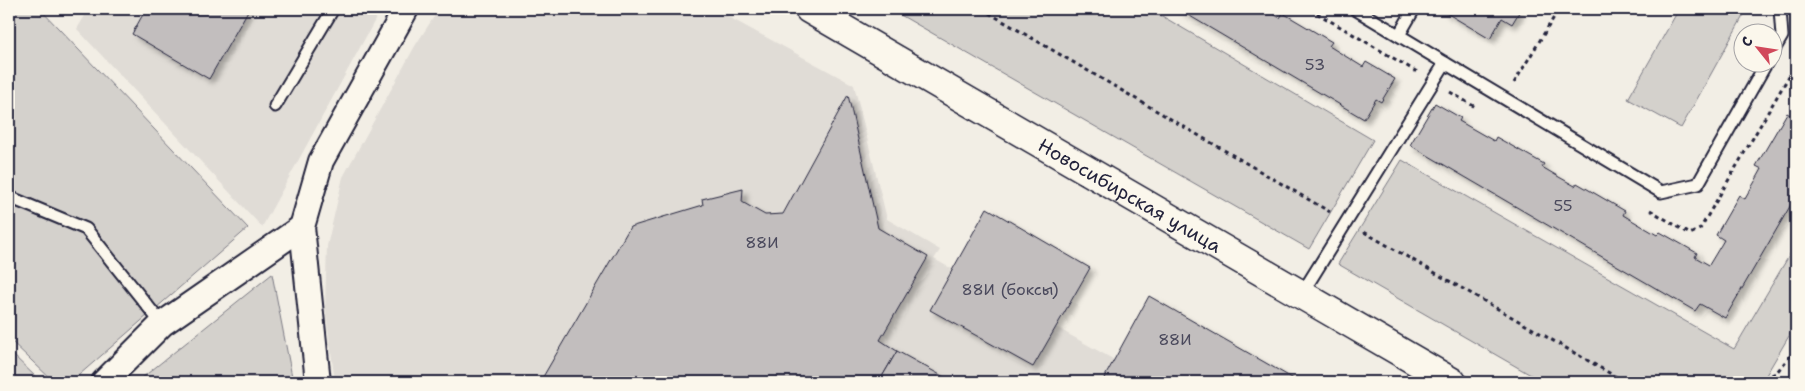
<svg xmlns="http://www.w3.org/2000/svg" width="1805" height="391" font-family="'Shantell Sans',sans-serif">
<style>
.built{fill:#e0dcd6}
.green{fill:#d4d1cc;stroke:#7b7a84}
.building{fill:#c2bebe;stroke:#22223b;filter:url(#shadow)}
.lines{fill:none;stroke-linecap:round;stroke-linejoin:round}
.service-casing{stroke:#22223b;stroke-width:15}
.minor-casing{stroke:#22223b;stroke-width:28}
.tertiary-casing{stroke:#22223b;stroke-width:31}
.path{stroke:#22223b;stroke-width:3;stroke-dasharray:4 4;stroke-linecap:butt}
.service{stroke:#fbf7ec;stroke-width:11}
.minor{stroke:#fbf7ec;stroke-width:24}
.tertiary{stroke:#fbf7ec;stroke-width:28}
.labels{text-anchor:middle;stroke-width:5;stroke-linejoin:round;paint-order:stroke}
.number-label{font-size:16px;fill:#4a495c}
.street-label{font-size:19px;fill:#22223b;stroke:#fbf7ec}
</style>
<defs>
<filter id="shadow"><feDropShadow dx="4.5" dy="4.5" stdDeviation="2.5" flood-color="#0004"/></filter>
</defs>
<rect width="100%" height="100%" fill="#f2eee5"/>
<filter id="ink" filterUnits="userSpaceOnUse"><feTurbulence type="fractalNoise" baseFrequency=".02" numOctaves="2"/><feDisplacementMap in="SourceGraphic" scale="10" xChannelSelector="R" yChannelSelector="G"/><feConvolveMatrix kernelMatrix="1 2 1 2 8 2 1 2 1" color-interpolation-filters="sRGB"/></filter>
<g filter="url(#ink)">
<g class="built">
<polygon points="89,9 381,9 262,227 77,29"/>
<polygon points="439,9 621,9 631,14 641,9 714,9 854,85 887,219 940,250 934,259 1154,382 335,382 325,307 327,246 343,177 415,46"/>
</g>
<g class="green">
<polygon points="9,9 40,9 248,228 71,382 54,382 9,339"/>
<polygon points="890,9 1150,9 1373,140 1309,249"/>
<polygon points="1679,9 1747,9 1681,128 1628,99"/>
<polygon points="1402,160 1734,349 1796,244 1796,324 1762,382 1543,382 1338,264"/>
<polygon points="272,274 293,382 137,382"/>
<polygon points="9,351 41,382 9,382"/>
</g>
<g class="building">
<polygon points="146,9 249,9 209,79 132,34"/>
<polygon points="1178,9 1265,9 1280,18 1283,13 1332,42 1329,46 1363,67 1366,62 1395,79 1381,102 1376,99 1364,119"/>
<polygon points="1444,9 1521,9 1512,24 1502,18 1490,39 1443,11"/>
<polygon points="848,95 878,228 928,257 880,340 897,351 879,382 540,382 630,227 703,205 702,199 743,189 742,202 765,215 783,214"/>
<polygon points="1435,103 1461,118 1459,121 1494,141 1496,137 1544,164 1542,167 1559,177 1575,186 1577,183 1625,211 1623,215 1657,235 1660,232 1697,253 1695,257 1709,265 1724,240 1716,235 1739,195 1745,199 1762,169 1756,166 1787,113 1792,116 1796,108 1796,196 1725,318 1700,304 1695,311 1410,145"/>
<polygon points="987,208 1090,268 1033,367 930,310"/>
<polygon points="1149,296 1299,382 1102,382"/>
<polygon points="897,351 953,382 879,382"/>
</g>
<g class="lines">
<defs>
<g id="service">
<polyline points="1399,35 1414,9"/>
<polyline points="1772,53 1782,36 1780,9"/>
<polyline points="1445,63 1661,192 1698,184 1767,62"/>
<polyline points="275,106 333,9"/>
<polyline points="9,197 86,229 162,324"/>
<polyline points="1301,295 1445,63 1355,9"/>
</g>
<g id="minor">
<polyline points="104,382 162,324 302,227"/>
<polyline points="318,382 302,227 321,161 406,9"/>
</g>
<g id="tertiary">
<path id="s1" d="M809,9L1452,382"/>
</g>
</defs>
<use href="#service" class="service-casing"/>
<use href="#minor" class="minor-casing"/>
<use href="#tertiary" class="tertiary-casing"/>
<g class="path">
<polyline points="982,9 1330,212"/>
<polyline points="1310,9 1417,72"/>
<polyline points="1514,83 1559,9"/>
<polyline points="1450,92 1477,108"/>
<polyline points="1650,210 1690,234 1700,229 1796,64"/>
<polyline points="1364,232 1625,382"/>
<polyline points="1757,382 1776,373 1796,349"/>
</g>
<use href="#service" class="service"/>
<use href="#minor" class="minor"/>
<use href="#tertiary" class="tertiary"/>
</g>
</g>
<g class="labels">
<g class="number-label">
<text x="1315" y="70">53</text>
<text x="1563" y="211">55</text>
<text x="762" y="248">88И</text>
<text x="1010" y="295">88И (боксы)</text>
<text x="1175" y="345">88И</text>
</g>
<g class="street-label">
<text dy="7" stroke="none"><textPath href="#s1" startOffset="371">Новосибирская улица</textPath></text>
</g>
</g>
<rect width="1805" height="391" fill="none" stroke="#fbf7ec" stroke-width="30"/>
<rect x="15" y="15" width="1775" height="361" fill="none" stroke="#22223b" stroke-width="2" filter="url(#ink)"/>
<g transform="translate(1758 48) rotate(300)"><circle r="24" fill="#fbf7ec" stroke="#a4a2a5"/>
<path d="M0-4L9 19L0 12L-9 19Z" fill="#d1495b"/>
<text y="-8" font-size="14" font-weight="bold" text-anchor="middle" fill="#22223b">С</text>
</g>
</svg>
